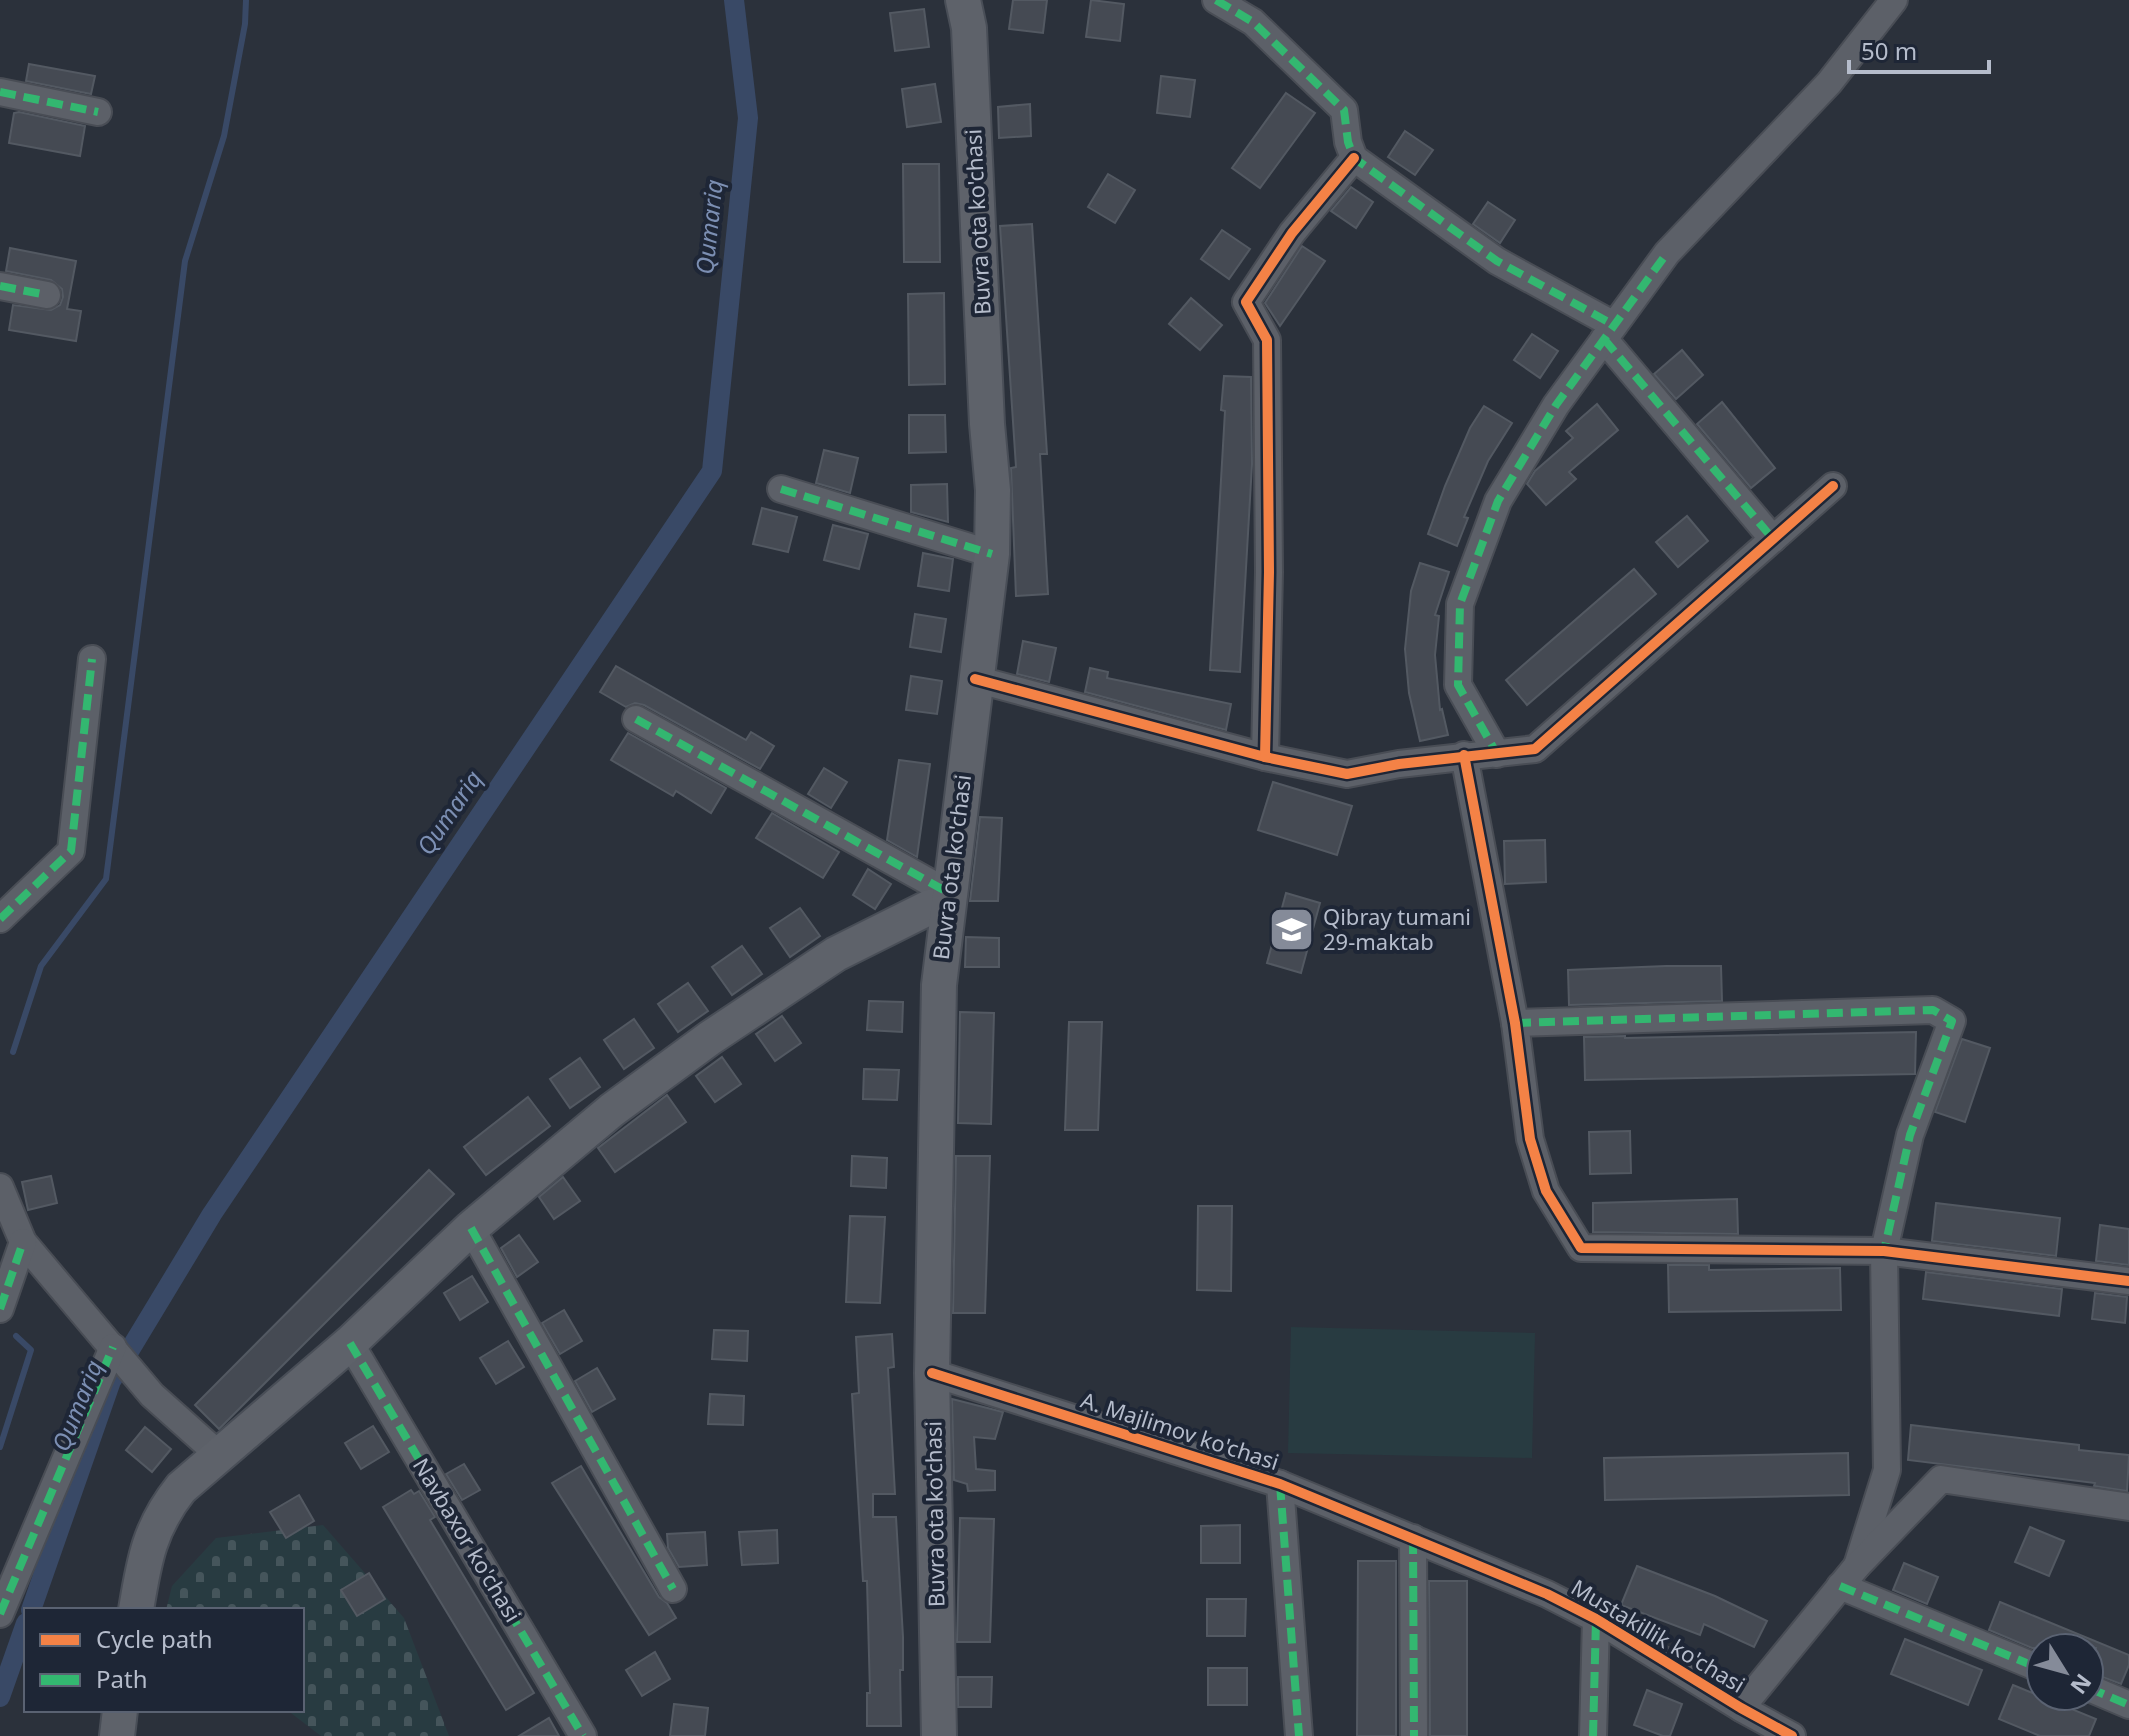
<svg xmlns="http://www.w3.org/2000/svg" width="2129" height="1736" font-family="'Noto Sans',sans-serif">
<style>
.cemetery{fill:url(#cemetery-stones)}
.green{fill:#283b41}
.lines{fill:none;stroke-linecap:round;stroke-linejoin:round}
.stream{stroke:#394966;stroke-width:6}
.canal{stroke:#394966;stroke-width:20}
.building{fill:#454a53;stroke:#535962;stroke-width:2}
.minor-casing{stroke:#494d55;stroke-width:30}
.major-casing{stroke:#494e57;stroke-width:38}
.minor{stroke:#5c6068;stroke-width:26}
.major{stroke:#5e626a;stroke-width:34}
.quiet{stroke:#33b770;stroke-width:8;stroke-dasharray:16 8;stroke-linecap:butt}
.cycleway-casing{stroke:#1e2636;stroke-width:15}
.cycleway{stroke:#f48246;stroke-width:10}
.labels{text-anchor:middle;stroke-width:8;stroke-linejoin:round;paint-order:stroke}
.street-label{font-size:22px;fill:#b5bccb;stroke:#1e2636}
.poi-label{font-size:22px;fill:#b5bccb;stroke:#1e2636;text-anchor:start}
.water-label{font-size:24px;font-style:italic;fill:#7c8fb3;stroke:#1e2636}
</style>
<defs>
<pattern id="cemetery-stones" width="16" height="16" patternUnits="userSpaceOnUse" patternTransform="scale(2)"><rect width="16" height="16" fill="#283b41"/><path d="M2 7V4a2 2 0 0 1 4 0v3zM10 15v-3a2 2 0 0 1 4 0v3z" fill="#45555b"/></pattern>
</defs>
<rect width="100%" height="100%" fill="#2b313b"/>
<polygon class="cemetery" points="323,1525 404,1618 449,1736 321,1736 287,1710 302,1710 302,1610 166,1610 172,1586 216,1538"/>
<polygon class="green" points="1291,1327 1535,1333 1532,1458 1288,1453"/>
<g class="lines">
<g class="stream">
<polyline points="13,1052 41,966 106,879 185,261 224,136 245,24 246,0"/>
<polyline points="0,1447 31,1350 16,1336"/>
</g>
<g class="canal">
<polyline points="31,1610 111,1381 212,1214 712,471 748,118 734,0"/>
<polyline points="0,1697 26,1623"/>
</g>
</g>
<g class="building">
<polygon points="1013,0 1047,0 1043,33 1009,29"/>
<polygon points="1091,0 1124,4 1120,41 1086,37"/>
<polygon points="924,9 929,47 895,51 890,13"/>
<polygon points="29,64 95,76 91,94 26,81"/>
<polygon points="1161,76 1195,80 1190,117 1157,113"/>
<polygon points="935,84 941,122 907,127 902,89"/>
<polygon points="1286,93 1315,113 1260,188 1232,168"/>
<polygon points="1030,104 1031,136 999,138 998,107"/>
<polygon points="19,112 85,126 80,156 9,143 14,113"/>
<polygon points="1405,131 1433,150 1415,175 1388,157"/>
<polygon points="903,164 939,164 940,262 904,262"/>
<polygon points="1108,174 1135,190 1115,223 1088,207"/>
<polygon points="1351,187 1373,202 1356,228 1331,211"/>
<polygon points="1488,202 1515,220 1500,243 1473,224"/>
<polygon points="1032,224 1047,454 1040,454 1048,594 1016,596 1011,468 1016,467 1000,226"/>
<polygon points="1222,230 1250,249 1229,279 1201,259"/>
<polygon points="1302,246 1325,261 1280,326 1265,303"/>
<polygon points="10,248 76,261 67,309 81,311 76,341 9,330 13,305 51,310 60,305 63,297 62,289 51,280 6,271"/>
<polygon points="944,293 945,384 909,385 908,294"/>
<polygon points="1191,298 1222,325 1200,350 1169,324"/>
<polygon points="1532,334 1558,351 1540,378 1514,360"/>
<polygon points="1682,350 1703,375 1676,399 1654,374"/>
<polygon points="1224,376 1251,377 1252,464 1240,672 1210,670 1225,411 1221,410"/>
<polygon points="1722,402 1775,468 1751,488 1697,424"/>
<polygon points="1597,404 1618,430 1569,472 1576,479 1546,505 1527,484 1535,471 1573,438 1566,431"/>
<polygon points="1484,406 1512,423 1488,461 1464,517 1468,518 1457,546 1428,534 1445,486 1470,428"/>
<polygon points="909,415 945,415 946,452 909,453"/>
<polygon points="824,450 858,458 850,493 816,483"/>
<polygon points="947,484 948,522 911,512 911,485"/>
<polygon points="762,508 797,517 788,552 753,544"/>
<polygon points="1687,516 1708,541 1678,567 1656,542"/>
<polygon points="833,525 868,534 859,569 824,560"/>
<polygon points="923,553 953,559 949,591 918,586"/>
<polygon points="1420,563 1449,572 1435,615 1439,616 1435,655 1440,710 1442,709 1448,735 1420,741 1409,693 1405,649 1411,591"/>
<polygon points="1634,569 1656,594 1527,705 1506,680"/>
<polygon points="915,614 946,619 941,652 910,647"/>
<polygon points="1023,641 1056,648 1049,682 1017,674"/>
<polygon points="616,666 746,740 751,732 774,746 760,769 644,705 635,703 626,707 600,692"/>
<polygon points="1090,668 1108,672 1107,678 1231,704 1226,730 1085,692"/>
<polygon points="911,676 942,681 937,714 906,710"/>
<polygon points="628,733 726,788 711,813 676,791 673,796 611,760"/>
<polygon points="899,760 930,764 917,857 887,840"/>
<polygon points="824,768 847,782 831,808 808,794"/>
<polygon points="1273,782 1352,806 1337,855 1258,830"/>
<polygon points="772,813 839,852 823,878 756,838"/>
<polygon points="980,817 1002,818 998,901 970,901"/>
<polygon points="1545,840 1546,882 1505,884 1504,841"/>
<polygon points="868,869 891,884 875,909 853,895"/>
<polygon points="1286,893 1320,903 1301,973 1267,963"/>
<polygon points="800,908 820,936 790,957 770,928"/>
<polygon points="966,937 999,938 999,967 965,967"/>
<polygon points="742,946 762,974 732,995 712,967"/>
<polygon points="1666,966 1721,966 1722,1001 1569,1005 1568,970"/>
<polygon points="688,983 708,1011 678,1032 658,1004"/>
<polygon points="869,1001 903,1002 902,1032 867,1030"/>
<polygon points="960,1012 994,1013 991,1124 958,1123"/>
<polygon points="782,1016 801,1043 775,1061 756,1034"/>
<polygon points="634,1019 654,1048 624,1069 604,1040"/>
<polygon points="1069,1022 1102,1022 1098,1130 1065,1130"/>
<polygon points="1916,1032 1915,1074 1585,1080 1584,1037 1625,1036 1625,1038"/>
<polygon points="1962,1039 1990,1048 1965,1122 1935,1112"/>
<polygon points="722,1057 741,1084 715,1102 696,1076"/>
<polygon points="580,1058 600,1087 570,1108 550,1079"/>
<polygon points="864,1069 899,1070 897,1100 863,1099"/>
<polygon points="667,1095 686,1122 615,1172 598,1148"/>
<polygon points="528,1097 550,1126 486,1175 464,1147"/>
<polygon points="1630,1131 1631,1173 1590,1174 1589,1132"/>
<polygon points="852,1156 887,1158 886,1188 851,1186"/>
<polygon points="956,1156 990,1156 985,1313 953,1313"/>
<polygon points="429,1170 454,1194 219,1429 195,1405"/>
<polygon points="51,1176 57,1203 28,1210 22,1182"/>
<polygon points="563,1177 580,1201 554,1219 539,1197"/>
<polygon points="1737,1199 1738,1234 1593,1232 1593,1203"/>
<polygon points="1936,1203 2060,1218 2056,1256 1932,1241"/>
<polygon points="1198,1206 1232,1206 1231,1291 1197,1290"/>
<polygon points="850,1216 885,1217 880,1303 846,1302"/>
<polygon points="2100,1225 2129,1229 2129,1265 2096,1261"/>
<polygon points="519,1235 538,1262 517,1277 501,1248"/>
<polygon points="1668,1265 1709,1265 1709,1270 1840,1268 1841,1310 1669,1312"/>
<polygon points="1926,1272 2062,1289 2059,1316 1923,1299"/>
<polygon points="472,1276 488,1302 460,1320 444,1293"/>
<polygon points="2095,1293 2127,1297 2125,1323 2092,1319"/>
<polygon points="564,1310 582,1341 560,1354 542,1323"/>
<polygon points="714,1330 748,1331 747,1361 712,1359"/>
<polygon points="892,1334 894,1367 888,1368 895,1494 873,1494 873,1517 896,1517 903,1637 903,1670 900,1670 901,1726 867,1726 867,1693 870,1693 867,1581 863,1581 852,1394 859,1393 856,1337"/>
<polygon points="508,1341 524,1367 496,1384 480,1358"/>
<polygon points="597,1368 615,1399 592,1412 575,1381"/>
<polygon points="710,1394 744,1396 743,1425 708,1424"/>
<polygon points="952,1399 1003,1412 995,1439 974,1437 976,1469 995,1471 995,1490 968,1491 967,1484 954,1480"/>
<polygon points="1911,1425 2079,1445 2079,1450 2129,1455 2127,1491 2094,1486 2095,1483 1908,1460"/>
<polygon points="373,1426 389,1452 361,1469 345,1443"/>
<polygon points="145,1427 171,1449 152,1472 126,1450"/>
<polygon points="1848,1453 1849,1495 1605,1500 1604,1458"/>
<polygon points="464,1464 480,1490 462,1500 446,1474"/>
<polygon points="581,1466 659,1597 667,1603 676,1618 649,1635 552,1483"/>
<polygon points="411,1490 414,1494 419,1491 435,1517 430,1520 534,1693 506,1710 383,1507"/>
<polygon points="299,1495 314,1521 286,1538 270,1512"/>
<polygon points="960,1518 994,1519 990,1642 957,1642"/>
<polygon points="1240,1525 1240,1563 1201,1563 1201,1526"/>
<polygon points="2030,1527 2064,1541 2049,1576 2015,1562"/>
<polygon points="777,1530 778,1563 742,1565 739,1532"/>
<polygon points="705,1532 707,1565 679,1567 668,1548 667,1534"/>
<polygon points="1358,1561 1396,1561 1396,1736 1357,1736"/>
<polygon points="1904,1563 1938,1577 1927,1604 1893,1590"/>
<polygon points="1637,1566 1715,1596 1767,1621 1754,1647 1704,1624 1700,1635 1621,1605"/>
<polygon points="369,1573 385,1599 357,1616 341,1590"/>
<polygon points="1429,1581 1467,1581 1467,1736 1430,1736"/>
<polygon points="1207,1599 1246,1599 1245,1636 1207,1636"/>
<polygon points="2000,1602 2129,1655 2129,1665 2121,1684 2089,1672 2096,1648 2032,1648 1989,1630"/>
<polygon points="1905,1639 1982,1670 1968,1705 1891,1674"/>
<polygon points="655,1652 670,1679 642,1696 626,1670"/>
<rect x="1208" y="1668" width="39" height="37"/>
<polygon points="958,1677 992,1677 991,1707 958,1707"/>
<polygon points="2013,1685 2096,1719 2089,1736 2040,1736 1999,1719"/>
<polygon points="1647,1690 1682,1704 1670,1736 1663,1736 1634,1725"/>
<polygon points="674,1704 708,1708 705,1736 670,1736"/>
<polygon points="549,1718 559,1736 519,1736"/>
</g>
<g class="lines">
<defs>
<g id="minor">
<polyline points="1216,0 1253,22 1344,110 1348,142 1354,158 1497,261 1614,325"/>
<polyline points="0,92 98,112"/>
<polyline points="0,286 47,295"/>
<polyline points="1604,339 1773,539"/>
<polyline points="781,489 992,554"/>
<polyline points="975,679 1265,757 1347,774 1399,764 1535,749 1833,486"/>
<polyline points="636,719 949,893"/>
<polyline points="1497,754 1458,685 1460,604 1498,501 1556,405 1667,253 1829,83 1894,0"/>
<polyline points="1464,755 1515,1023 1530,1139 1546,1191 1581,1248 1884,1251 2129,1281"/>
<polyline points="1265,757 1269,572 1267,340 1246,302 1292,233 1354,158"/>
<polyline points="0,919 71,851 92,659"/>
<polyline points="1515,1023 1933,1010 1952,1021 1910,1135 1884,1251 1887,1470 1857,1566"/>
<polyline points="0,1187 23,1242 152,1395 218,1454"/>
<polyline points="471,1228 673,1589"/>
<polyline points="0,1309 23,1242"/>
<polyline points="350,1343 583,1736"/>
<polyline points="932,1373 1280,1484 1547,1594 1596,1619 1741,1708 1792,1736"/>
<polyline points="1280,1484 1299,1736"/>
<polyline points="1413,1538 1414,1736"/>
<polyline points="1840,1586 2041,1669"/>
<polyline points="0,1614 113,1347"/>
<polyline points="2089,1688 2129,1705"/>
<polyline points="1741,1708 1857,1566 1941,1479 2129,1507"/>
<polyline points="1593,1736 1596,1619"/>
</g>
<g id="major">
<path d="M136,1610C144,1561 149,1528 181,1488L350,1343L471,1228L612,1110L710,1038L836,954L930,907L947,904"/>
<polyline points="117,1736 120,1710"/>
<polyline points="939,1736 932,1373 939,985 992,554 993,490 987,424 969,28 963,0"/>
</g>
</defs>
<use href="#minor" class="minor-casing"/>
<use href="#major" class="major-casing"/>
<use href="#minor" class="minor"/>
<use href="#major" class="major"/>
<g class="quiet">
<polyline points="1216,0 1253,22 1344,110 1348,142 1354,158 1497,261 1614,325"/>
<polyline points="0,92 98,112"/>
<polyline points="0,286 47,295"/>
<polyline points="1604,339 1773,539"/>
<polyline points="781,489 992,554"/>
<polyline points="636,719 949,893"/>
<polyline points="1501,753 1497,754 1458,685 1460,604 1498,501 1556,405 1667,253"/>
<polyline points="0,919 71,851 92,659"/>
<polyline points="1515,1023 1933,1010 1952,1021 1910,1135 1884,1251 1891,1252"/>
<polyline points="471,1228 673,1589"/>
<polyline points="0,1309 23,1242"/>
<polyline points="350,1343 583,1736"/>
<polyline points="1280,1484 1299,1736"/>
<polyline points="1413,1538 1414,1736"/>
<polyline points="1840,1586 2041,1669"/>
<polyline points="0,1614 113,1347"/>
<polyline points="2089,1688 2129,1705"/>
<polyline points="1593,1736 1596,1619"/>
</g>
<defs>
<g id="cycleway">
<polyline points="975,679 1265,757 1347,774 1399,764 1535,749 1833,486"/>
<polyline points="1464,755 1515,1023 1530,1139 1546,1191 1581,1248 1884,1251 2129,1281"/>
<polyline points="1265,757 1269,572 1267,340 1246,302 1292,233 1354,158"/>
<polyline points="932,1373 1280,1484 1547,1594 1596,1619 1741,1708 1792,1736"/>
</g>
</defs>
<use href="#cycleway" class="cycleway-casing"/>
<use href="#cycleway" class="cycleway"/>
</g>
<defs>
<symbol id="school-square" viewBox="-11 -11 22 22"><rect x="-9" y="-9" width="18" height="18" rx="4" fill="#858b99" stroke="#1e2636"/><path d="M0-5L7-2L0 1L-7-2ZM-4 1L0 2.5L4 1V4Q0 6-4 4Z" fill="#fff"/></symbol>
</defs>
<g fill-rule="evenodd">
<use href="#school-square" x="1266" y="904" width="51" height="51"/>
</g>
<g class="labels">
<g class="street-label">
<text transform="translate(978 222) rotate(-93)" y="8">Buvra ota ko'chasi</text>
<text transform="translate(952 867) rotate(-83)" y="8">Buvra ota ko'chasi</text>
<text transform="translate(1180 1431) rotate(18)" y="8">A. Majlimov ko'chasi</text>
<text transform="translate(935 1514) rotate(-91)" y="8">Buvra ota ko'chasi</text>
<text transform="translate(467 1540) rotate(59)" y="8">Navbaxor ko'chasi</text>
<text transform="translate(1658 1636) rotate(31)" y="8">Mustakillik ko'chasi</text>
</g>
<g class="poi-label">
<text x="1323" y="925">Qibray tumani<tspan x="1323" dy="25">29-maktab</tspan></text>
</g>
<g class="water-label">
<text transform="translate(710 227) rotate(-84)" y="8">Qumariq</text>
<text transform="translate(450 813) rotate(-56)" y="8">Qumariq</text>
<text transform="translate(78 1406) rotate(-68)" y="8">Qumariq</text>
</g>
</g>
<rect x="24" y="1608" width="280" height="104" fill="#1e2636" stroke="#5a6272" stroke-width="2"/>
<rect x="40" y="1634" width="40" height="12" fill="#f48246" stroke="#5a6272" stroke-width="2"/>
<text x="96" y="1648" font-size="24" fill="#b5bccb">Cycle path</text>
<rect x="40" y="1674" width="40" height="12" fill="#33b770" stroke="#5a6272" stroke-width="2"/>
<text x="96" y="1688" font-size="24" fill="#b5bccb">Path</text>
<g transform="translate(2065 1672) rotate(127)"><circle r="38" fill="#1e2636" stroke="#5a6272" stroke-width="2"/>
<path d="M0-6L14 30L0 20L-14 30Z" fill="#858b99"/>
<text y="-12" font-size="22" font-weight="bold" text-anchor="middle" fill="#b5bccb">N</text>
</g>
<path d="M1849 60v12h140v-12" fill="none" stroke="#b5bccb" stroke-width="4"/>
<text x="1861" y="60" font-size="24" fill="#b5bccb" stroke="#1e2636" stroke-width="6" paint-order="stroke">50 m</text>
</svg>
